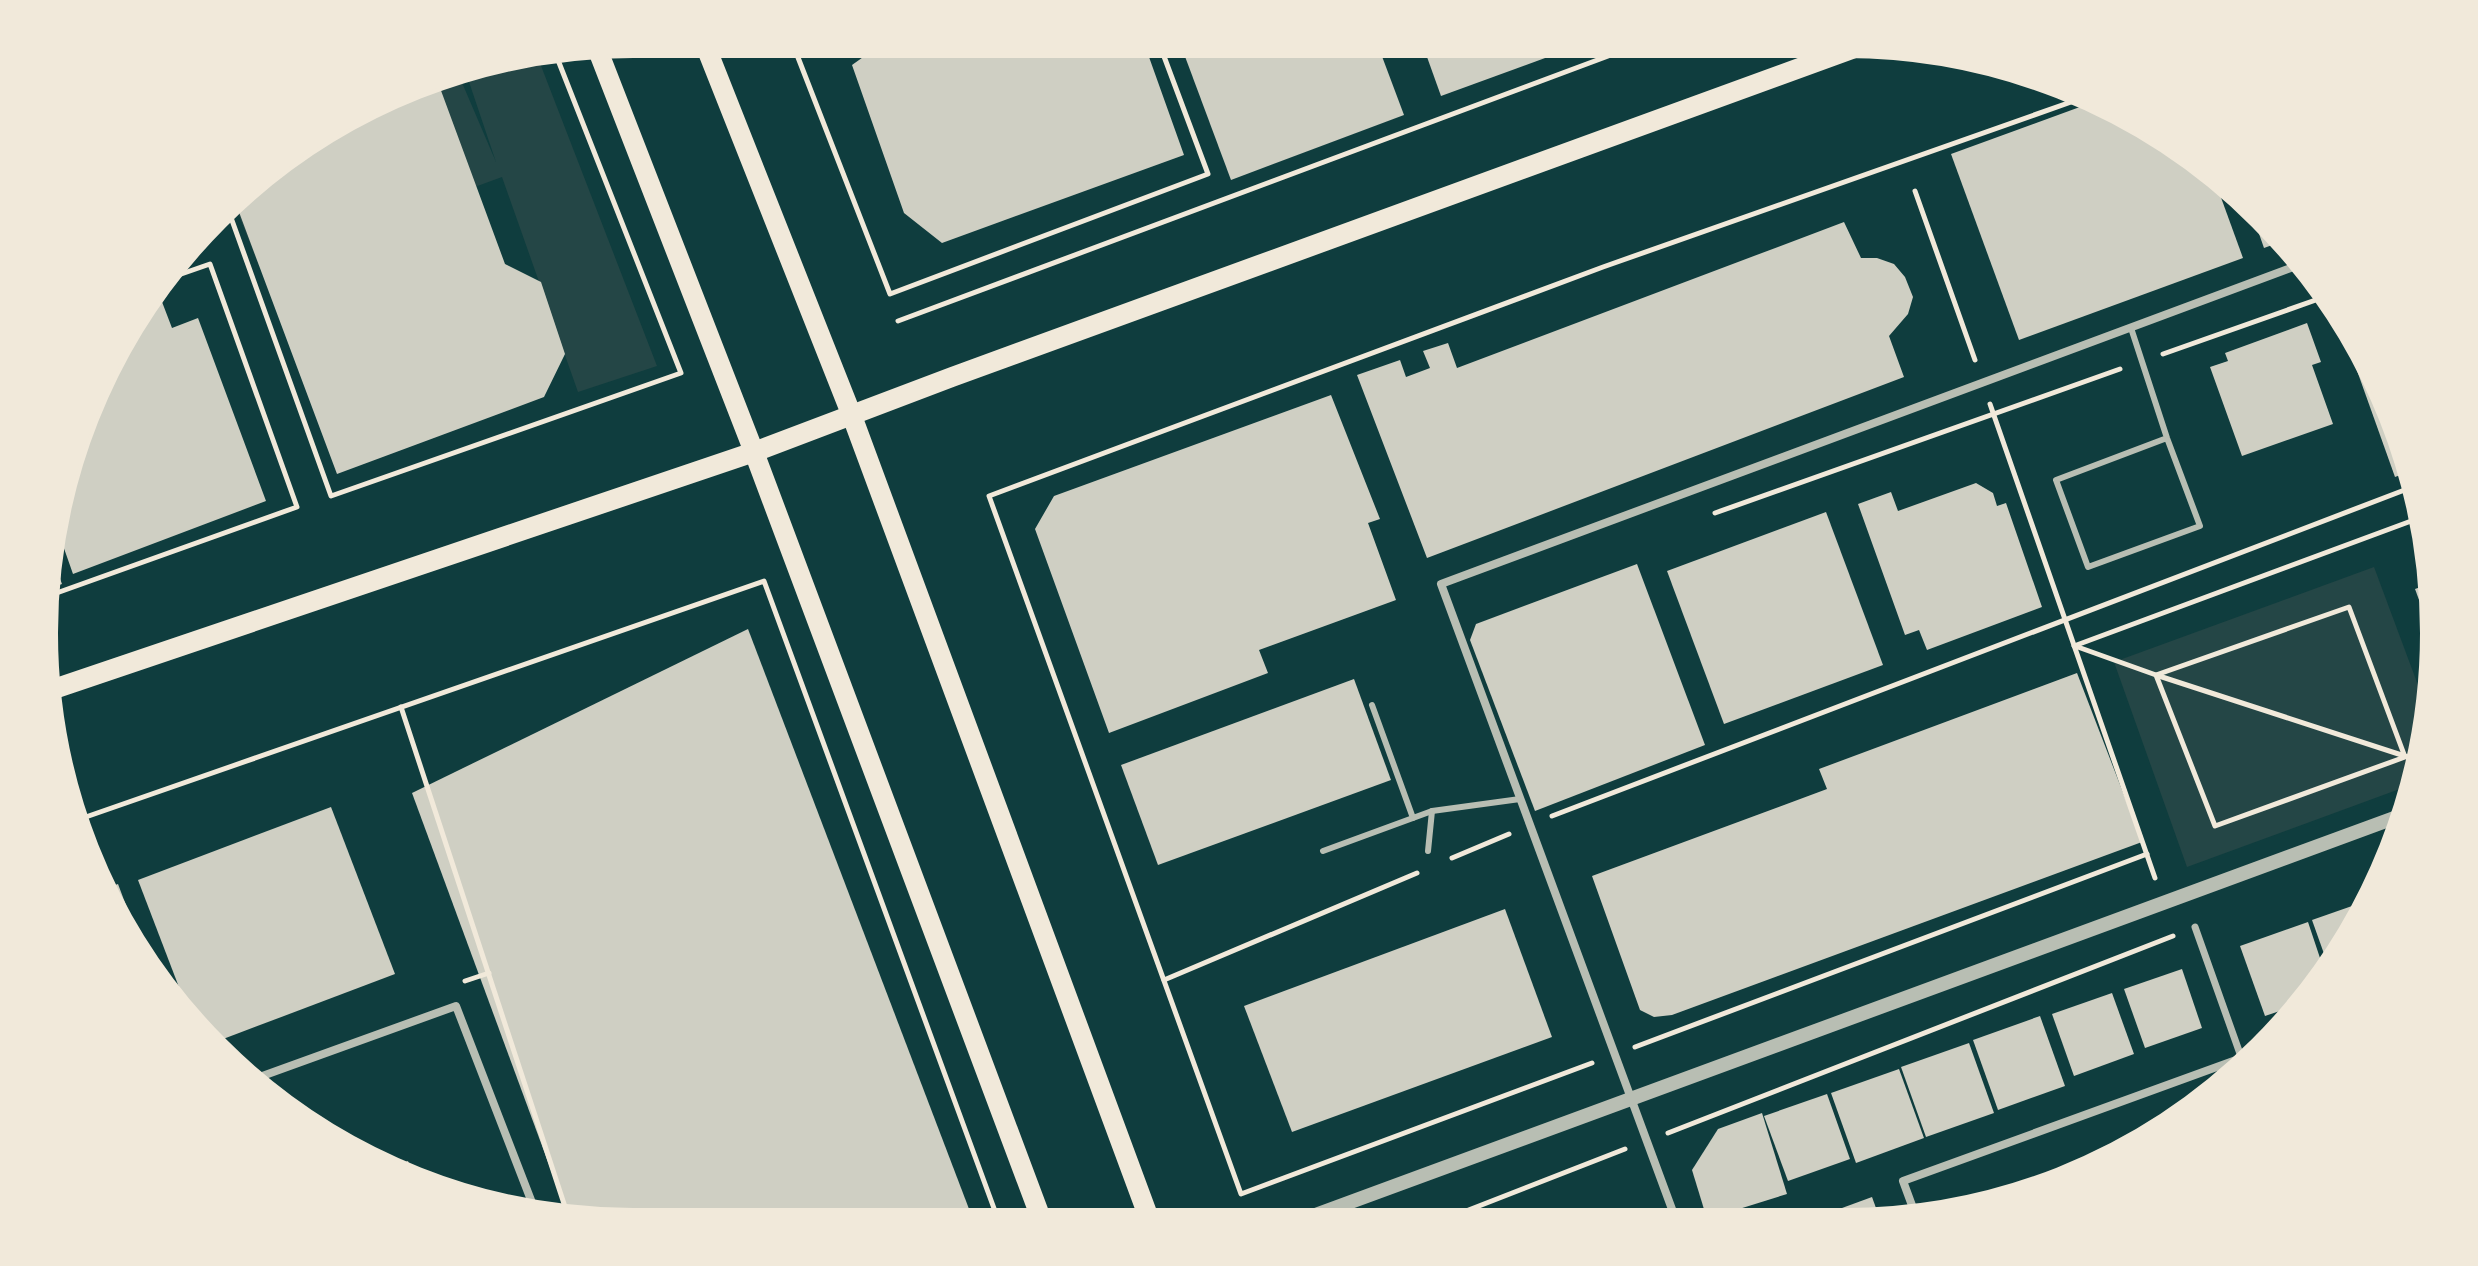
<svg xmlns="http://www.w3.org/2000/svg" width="2478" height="1266" font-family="'Fira Sans Condensed',sans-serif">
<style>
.green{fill:#244646}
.building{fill:#cfcfc3}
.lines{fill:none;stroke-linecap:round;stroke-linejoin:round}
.path{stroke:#f1e9da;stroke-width:5}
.service{stroke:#b8beb3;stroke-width:6}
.pedestrian{stroke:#b8beb3;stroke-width:7}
.minor{stroke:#b8beb3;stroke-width:8}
.tertiary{stroke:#b8beb3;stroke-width:14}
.primary{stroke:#f1e9da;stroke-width:20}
.rim{fill:none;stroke:#f1e9da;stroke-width:4}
</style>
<rect width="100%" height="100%" fill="#0f3d3e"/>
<g class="green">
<polygon points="538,58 657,366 578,392 502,177 259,266 235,205 273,164 443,74 457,71 496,162 465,70"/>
<polygon points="2374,567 2428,712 2416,783 2187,867 2114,662"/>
</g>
<g class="building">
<polygon points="862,42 1144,43 1184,155 942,243 904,213 852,65 866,55"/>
<polygon points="1180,43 1377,43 1404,115 1231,180"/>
<polygon points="1422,43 1586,43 1441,96"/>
<polygon points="436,77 505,264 541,282 565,354 544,397 337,474 236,204 273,164"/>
<polygon points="2099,100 2211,170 2243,258 2019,340 1951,154"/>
<polygon points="2249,205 2286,240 2264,248"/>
<polygon points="1844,222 1861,258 1877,258 1894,264 1905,277 1913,297 1908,314 1889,336 1904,377 1427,558 1357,375 1400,360 1406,377 1430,368 1423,351 1448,343 1457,368"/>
<polygon points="159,294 172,328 198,318 266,501 73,574 53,517 87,406 141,305 148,298"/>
<polygon points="2307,323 2321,362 2312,365 2333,424 2242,456 2210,367 2228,361 2225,353"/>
<polygon points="2367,361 2404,443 2411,471 2395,477 2355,365"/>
<polygon points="1331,395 1380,519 1368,523 1396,600 1259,650 1268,673 1109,733 1035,529 1054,496"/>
<polygon points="1976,483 1993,493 1997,506 2006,503 2042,607 1927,650 1919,630 1905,635 1858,504 1891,492 1898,511"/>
<polygon points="1826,512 1883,665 1724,724 1667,571"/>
<polygon points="52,557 62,584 51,588 52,560"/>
<polygon points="1637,564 1705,745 1535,811 1470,640 1476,624"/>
<polygon points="2432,583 2434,638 2433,638 2415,589"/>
<polygon points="748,629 974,1222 595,1223 569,1219 412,793"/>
<polygon points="2077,673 2142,842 1672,1015 1654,1017 1640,1010 1592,876 1827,789 1819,769"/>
<polygon points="1354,679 1391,780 1158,865 1121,765"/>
<polygon points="331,807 395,974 210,1044 190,1016 138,880"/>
<polygon points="118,884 141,945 140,946 103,894 101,890"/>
<polygon points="2372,899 2328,965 2312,920"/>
<polygon points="1505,909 1552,1037 1292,1132 1244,1006"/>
<polygon points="2308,922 2324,970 2303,1003 2265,1016 2240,946"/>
<polygon points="2182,969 2202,1028 2145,1048 2124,989"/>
<polygon points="2112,993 2134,1054 2074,1076 2052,1014"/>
<polygon points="2040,1016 2065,1086 1998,1110 1973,1040"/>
<polygon points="1969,1043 1994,1113 1926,1137 1901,1067"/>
<polygon points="1899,1069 1924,1138 1856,1163 1831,1093"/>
<polygon points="1827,1094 1850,1159 1788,1181 1764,1116"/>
<polygon points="1762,1113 1787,1194 1707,1219 1692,1170 1718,1129"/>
<polygon points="2127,1145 2127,1147 2104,1160 2102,1154"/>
<polygon points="2096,1155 2099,1163 2071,1179 2032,1190 2029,1179"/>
<polygon points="408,1161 414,1179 387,1169"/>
<polygon points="2023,1182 2026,1191 1956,1210 1955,1206"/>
<polygon points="1872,1197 1880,1219 1812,1219"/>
<polygon points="1578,1210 1582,1220 1552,1220"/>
</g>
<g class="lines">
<g class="path">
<polyline points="792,42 890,294 1208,174 1159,43"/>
<polyline points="1915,191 1975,360"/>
<polyline points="229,212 331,496 681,373 556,55"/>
<polyline points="898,321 1643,43"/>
<polyline points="2163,354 2327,296"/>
<polyline points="1990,404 2155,878"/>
<polyline points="1715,513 2120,369"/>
<polyline points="51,595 297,507 210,264 164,280"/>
<polygon points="2349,607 2405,757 2215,826 2156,675"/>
<polyline points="2074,646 2422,517"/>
<polyline points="2075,646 2156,675 2420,761"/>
<polyline points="401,707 569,1219"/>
<polyline points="1552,816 2415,486"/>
<polyline points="80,819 764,581 999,1222"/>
<polyline points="1452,858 1509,834"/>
<polyline points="1164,980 1417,873"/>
<polyline points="465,981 489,973"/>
<polyline points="1635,1047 2147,854"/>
<polyline points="1592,1063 1241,1194 989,496 1603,267 2088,96"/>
<polyline points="1668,1133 2173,936"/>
<polyline points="1443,1220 1625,1149"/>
</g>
<g class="service">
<polyline points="2131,328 2167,438 2200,526 2088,567 2056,480 2167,438"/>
<polyline points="1372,705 1413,818"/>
<polyline points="1323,851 1432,811 1520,799"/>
<polyline points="1428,851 1432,811"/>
</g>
<polyline class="pedestrian" points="2195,927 2244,1065"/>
<g class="minor">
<polyline points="254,1079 456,1006 536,1213"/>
<polyline points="1917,1219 1903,1181 2258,1052"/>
<polyline points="1676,1220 1441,584 2304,263"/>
</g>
<polyline class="tertiary" points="1299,1221 2405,814"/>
<g class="primary">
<polyline points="704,42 852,416 1150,1221"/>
<polyline points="597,48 754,452 1042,1221"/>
<polyline points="48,691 754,452 952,377 1868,43"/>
</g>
</g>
<path d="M0 0H2478V1266H0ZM633 56H1845A577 577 0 0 1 2422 633V633A577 577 0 0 1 1845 1210H633A577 577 0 0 1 56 633V633A577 577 0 0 1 633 56Z" fill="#f1e9da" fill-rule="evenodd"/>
<path class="rim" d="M633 56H1845A577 577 0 0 1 2422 633V633A577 577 0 0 1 1845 1210H633A577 577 0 0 1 56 633V633A577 577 0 0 1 633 56Z"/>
</svg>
